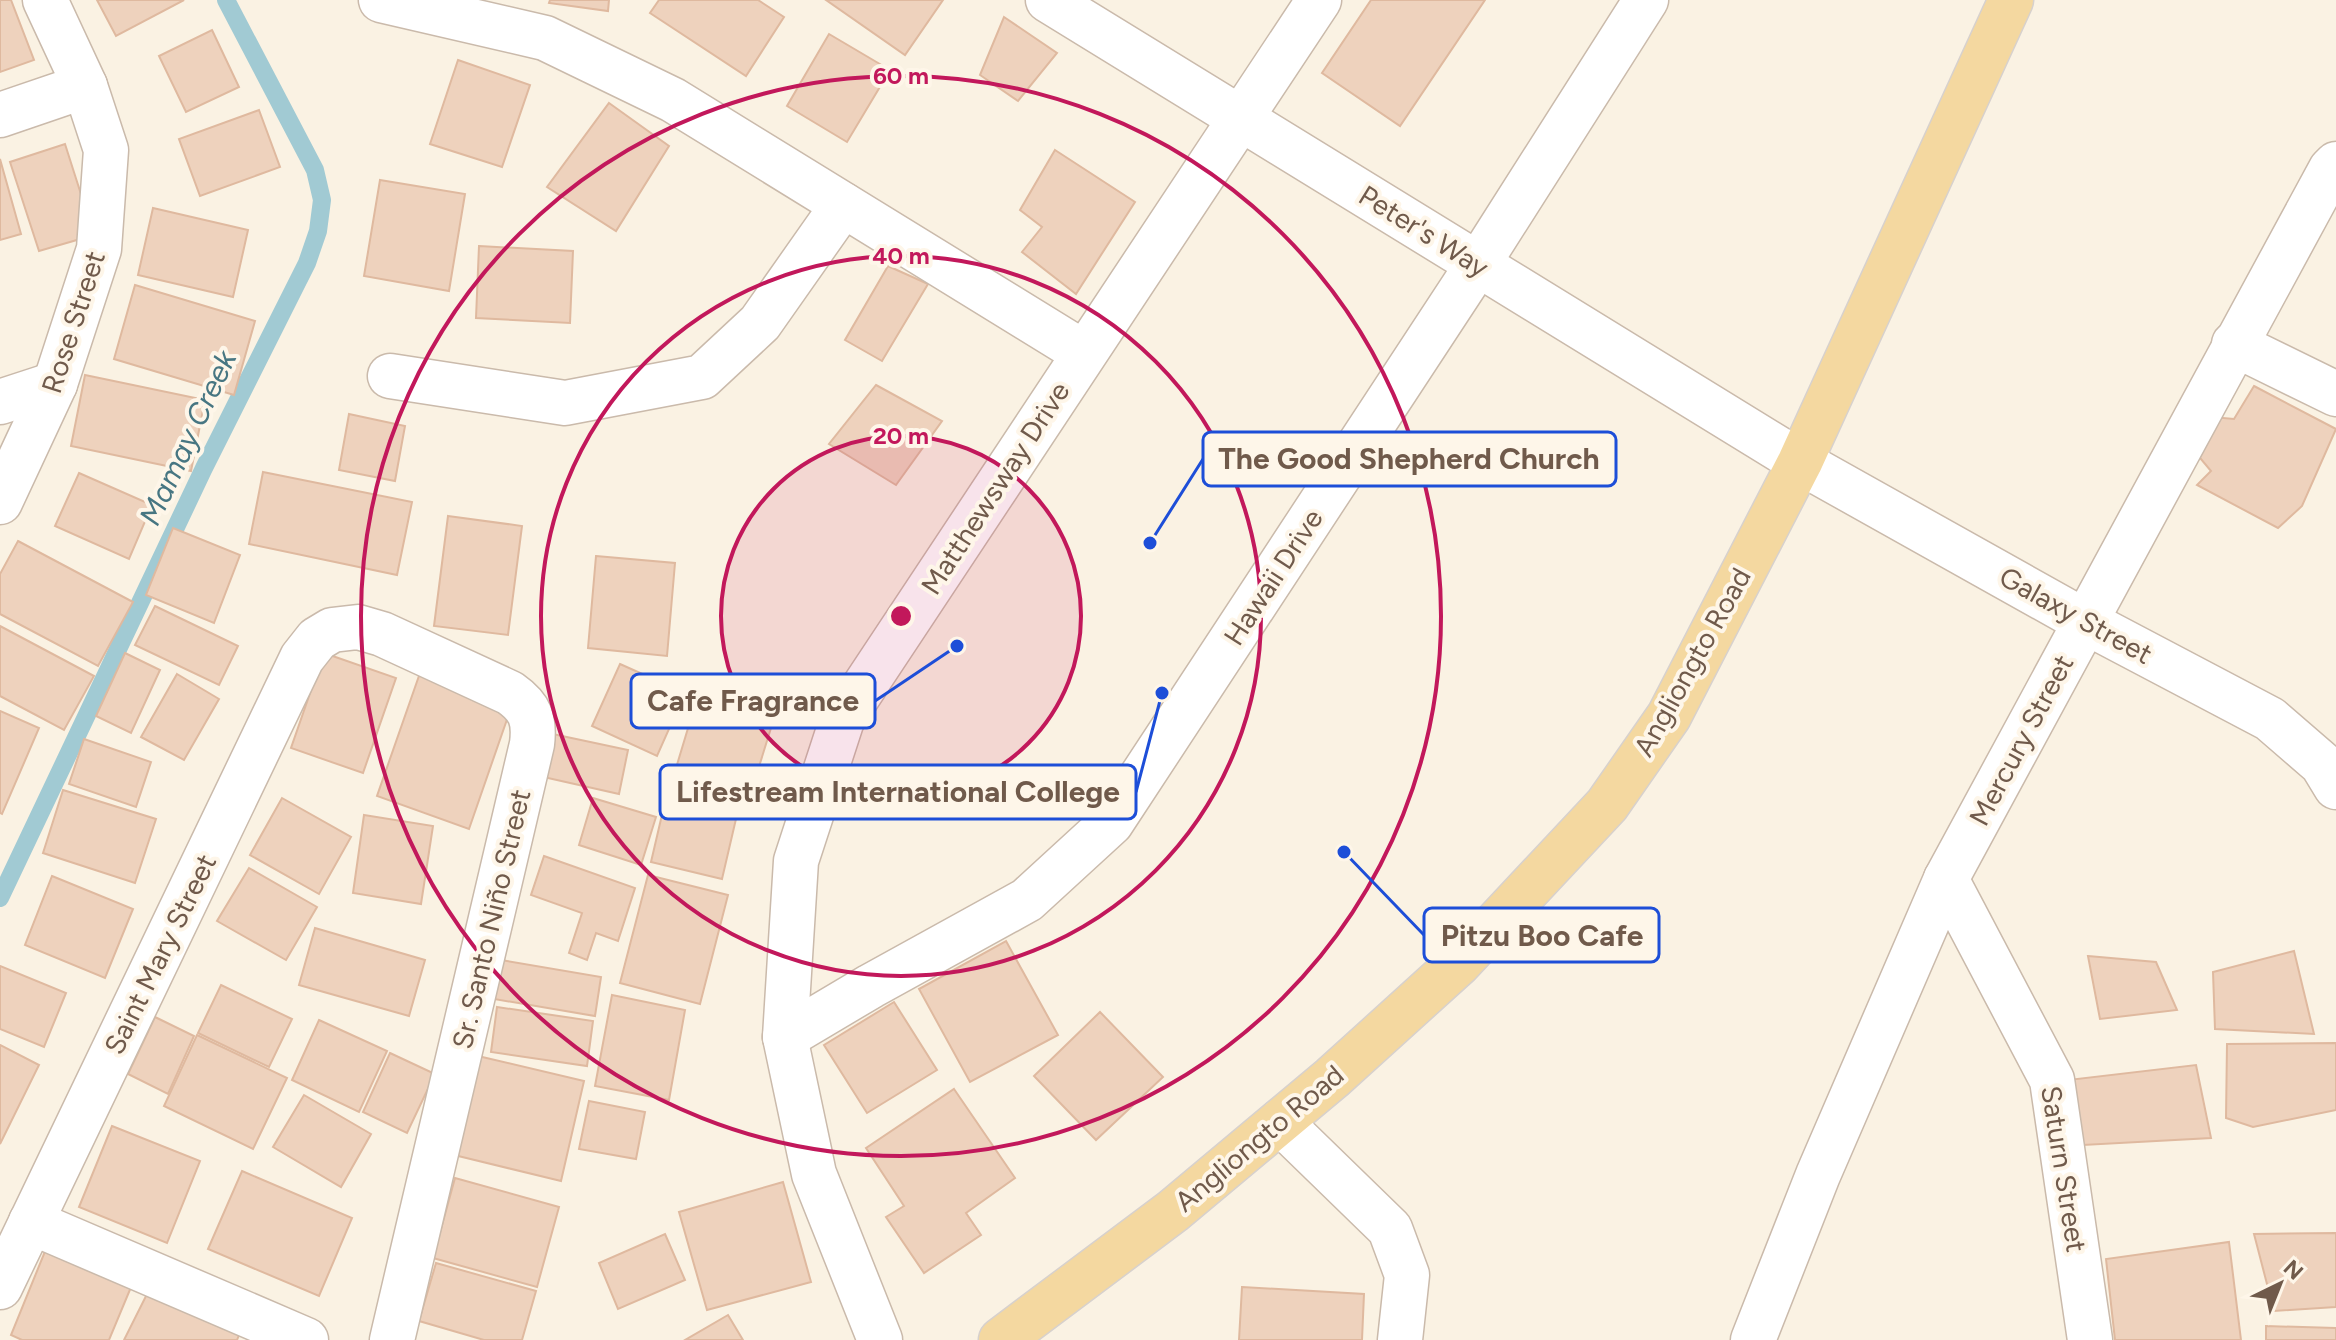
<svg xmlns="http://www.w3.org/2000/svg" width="2336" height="1340" font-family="Figtree,sans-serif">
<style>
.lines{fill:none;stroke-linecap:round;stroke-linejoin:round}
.stream{stroke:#a1cad3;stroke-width:18}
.building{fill:#eed2bd;stroke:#dfb99f;stroke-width:2}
.minor-casing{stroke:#cabaab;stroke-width:47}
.primary-casing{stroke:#d7d1cd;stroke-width:47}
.minor{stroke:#fff;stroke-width:44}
.primary{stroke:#f4d8a0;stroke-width:44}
.ring{fill:none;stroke:#c2185b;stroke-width:4}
.labels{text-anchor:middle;stroke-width:8;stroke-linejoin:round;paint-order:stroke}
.street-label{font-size:28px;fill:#705a4b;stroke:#fef6e9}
.water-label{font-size:30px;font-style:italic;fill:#477682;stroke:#fef6e9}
.centre{fill:#c2185b;stroke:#fef6e9;stroke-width:4}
.ring-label{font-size:24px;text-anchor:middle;font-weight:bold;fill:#c2185b;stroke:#fef6e9;stroke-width:8;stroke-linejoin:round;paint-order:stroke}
.leader{fill:none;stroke:#1d4ed8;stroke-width:3}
.callout-dot{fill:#1d4ed8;stroke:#fef6e9;stroke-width:3}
.callout{fill:#fef6e9;stroke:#1d4ed8;stroke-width:3}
.callout-label{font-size:30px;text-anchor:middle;font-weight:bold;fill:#705a4b}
</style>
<rect width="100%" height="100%" fill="#faf2e3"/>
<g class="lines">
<polyline class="stream" points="0,898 204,468 307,263 318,231 322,200 315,170 226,0"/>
</g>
<g class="building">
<polygon points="0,0 11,0 34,60 0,72"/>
<polygon points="97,0 184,0 116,36"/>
<polygon points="550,0 609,0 608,11 549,3"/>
<polygon points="659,0 758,0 784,17 746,76 650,13"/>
<polygon points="826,0 943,0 905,55"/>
<polygon points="1371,0 1485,0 1400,126 1322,73"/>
<polygon points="1004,17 1057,53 1018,101 980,75"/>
<polygon points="212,30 239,87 186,112 159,56"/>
<polygon points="829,34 890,70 847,142 787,106"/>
<polygon points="458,60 530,85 502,167 430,144"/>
<polygon points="609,103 669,146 616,231 547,187"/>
<polygon points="259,110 280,167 200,196 179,139"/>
<polygon points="65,144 94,235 39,251 10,162"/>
<polygon points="1055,150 1135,202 1076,294 1022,252 1042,227 1020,210"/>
<polygon points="0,159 21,234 0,240"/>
<polygon points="380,180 465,194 449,291 364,276"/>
<polygon points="153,208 248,230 233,297 138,275"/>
<polygon points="479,246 573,251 570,323 476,318"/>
<polygon points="888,266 928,284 882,361 845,340"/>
<polygon points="135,285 255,321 234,395 114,359"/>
<polygon points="85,375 205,400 191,471 71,446"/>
<polygon points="876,385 942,421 896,485 829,444"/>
<polygon points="2254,386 2336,429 2302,506 2278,528 2197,485 2211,471 2190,446 2212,417 2234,419"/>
<polygon points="349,414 405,426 395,481 339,470"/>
<polygon points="263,472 412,502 397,575 249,544"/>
<polygon points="79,473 152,505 129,559 55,526"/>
<polygon points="448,516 522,526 508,635 434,626"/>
<polygon points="173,528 240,555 214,623 146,595"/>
<polygon points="18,541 133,602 98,666 0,614 0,574"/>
<polygon points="596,556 675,563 667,656 588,648"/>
<polygon points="155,606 238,646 219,685 135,645"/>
<polygon points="0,626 94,676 64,730 0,696"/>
<polygon points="125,653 160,670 131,733 96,716"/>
<polygon points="324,653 396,678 363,773 291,748"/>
<polygon points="620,664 685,693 657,756 592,726"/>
<polygon points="420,673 512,705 469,829 377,796"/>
<polygon points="177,674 219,699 184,760 141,737"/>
<polygon points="695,705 771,728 748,802 673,778"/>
<polygon points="0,711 39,728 2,814 0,813"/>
<polygon points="548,733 628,750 619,794 539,776"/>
<polygon points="84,739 151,762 136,807 69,784"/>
<polygon points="668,789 739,806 722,879 651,862"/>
<polygon points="63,790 156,819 135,883 43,853"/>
<polygon points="282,798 351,837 319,894 250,855"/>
<polygon points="593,798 656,817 641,865 579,845"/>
<polygon points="364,815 433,826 421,904 353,893"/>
<polygon points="544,856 635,888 618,941 596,933 587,960 569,953 582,913 531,895"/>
<polygon points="249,868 317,907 286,960 217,921"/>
<polygon points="648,875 728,895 700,1004 620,983"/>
<polygon points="52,876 133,909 105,978 25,945"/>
<polygon points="315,928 425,960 409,1016 299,985"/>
<polygon points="1006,941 1058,1035 970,1082 919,989"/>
<polygon points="2294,951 2314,1034 2215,1029 2213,972"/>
<polygon points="2088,956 2156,962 2177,1010 2100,1019"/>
<polygon points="501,960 601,977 595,1016 494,999"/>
<polygon points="0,966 66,993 44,1047 0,1029"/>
<polygon points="221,985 292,1019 269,1067 198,1033"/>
<polygon points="612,995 685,1010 669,1100 595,1086"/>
<polygon points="894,1002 937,1070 867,1113 824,1045"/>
<polygon points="497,1007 593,1021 587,1066 491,1052"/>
<polygon points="1100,1012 1163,1077 1096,1140 1034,1076"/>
<polygon points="155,1017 194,1036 168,1094 128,1074"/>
<polygon points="319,1020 387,1051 359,1112 292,1080"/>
<polygon points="197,1035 287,1078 253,1149 164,1106"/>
<polygon points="2336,1043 2336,1110 2253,1127 2226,1118 2227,1044"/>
<polygon points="0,1045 39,1065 0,1144"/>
<polygon points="390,1053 435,1074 407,1133 363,1112"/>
<polygon points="478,1056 584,1081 561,1181 454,1155"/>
<polygon points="2196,1065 2211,1138 2083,1145 2068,1080"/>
<polygon points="954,1089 1015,1178 966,1213 981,1235 924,1273 886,1217 904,1206 866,1148"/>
<polygon points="304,1095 371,1134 341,1187 273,1147"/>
<polygon points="589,1101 645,1112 636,1159 579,1149"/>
<polygon points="112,1126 200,1161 167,1243 79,1207"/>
<polygon points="242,1171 352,1218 319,1296 208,1249"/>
<polygon points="455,1178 559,1207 537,1287 433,1258"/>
<polygon points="783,1182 811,1282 707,1310 679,1212"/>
<polygon points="2336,1233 2336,1307 2274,1311 2254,1234"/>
<polygon points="665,1234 685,1280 618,1309 599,1263"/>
<polygon points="2229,1242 2241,1340 2115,1340 2106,1259"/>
<polygon points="48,1244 134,1280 109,1340 22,1340 11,1335"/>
<polygon points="436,1263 536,1291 522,1340 484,1340 419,1321"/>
<polygon points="1242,1287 1364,1294 1362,1340 1239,1340"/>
<polygon points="149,1290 239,1335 237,1340 124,1340"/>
<polygon points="728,1315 743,1340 685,1340"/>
<polygon points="2266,1326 2336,1328 2336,1340 2266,1340"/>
</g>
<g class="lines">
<defs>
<g id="minor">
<polyline points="381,0 545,38 673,100 1084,353"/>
<polyline points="1048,0 1800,462 2084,621 2270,719 2322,764 2336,787"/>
<polyline points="0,115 85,86"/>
<polyline points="2234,344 2336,394"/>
<polyline points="390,376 565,403 702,377 760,323 843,205"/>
<polyline points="0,402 55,384"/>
<polyline points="0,502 55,384 99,249 106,150 85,86 45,0"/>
<polyline points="1946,879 2052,1080 2090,1340"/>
<polyline points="785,1037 871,986 1027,900 1111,823 1478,264 1646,0"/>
<polyline points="1280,1122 1390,1229 1407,1275 1400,1340"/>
<polyline points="31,1222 306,1340"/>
<path d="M0,1287L302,658L317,639L332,630L358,627L382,634L510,693C530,707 535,719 532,744L392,1340"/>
<polyline points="880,1340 814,1174 785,1037 796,861 842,720 1319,0"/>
<polyline points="1753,1340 1818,1175 1946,879 2331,169 2336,164"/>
</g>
<polyline id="primary" points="1001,1340 1173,1211 1332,1078 1459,963 1607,805 1669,716 1800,462 2011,0"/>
</defs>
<use href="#minor" class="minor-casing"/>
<use href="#primary" class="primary-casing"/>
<use href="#minor" class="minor"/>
<use href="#primary" class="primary"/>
</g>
<circle cx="901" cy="616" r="180" fill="#c2185b" fill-opacity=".12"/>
<g class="ring">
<circle cx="901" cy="616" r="180"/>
<circle cx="901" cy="616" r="360"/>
<circle cx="901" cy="616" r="540"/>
</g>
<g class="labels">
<g class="street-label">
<text transform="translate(1424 231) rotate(32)" y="10">Peter's Way</text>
<text transform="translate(73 322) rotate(-72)" y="10">Rose Street</text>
<text transform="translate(995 488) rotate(-57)" y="10">Matthewsway Drive</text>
<text transform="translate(1273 577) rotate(-57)" y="10">Hawaii Drive</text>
<text transform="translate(2076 615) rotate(29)" y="10">Galaxy Street</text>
<text transform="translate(1692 662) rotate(-61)" y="10">Angliongto Road</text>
<text transform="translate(2021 740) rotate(-62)" y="10">Mercury Street</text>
<text transform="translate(491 919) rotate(-77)" y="10">Sr. Santo Niño Street</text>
<text transform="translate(160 954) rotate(-64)" y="10">Saint Mary Street</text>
<text transform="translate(1259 1138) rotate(-40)" y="10">Angliongto Road</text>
<text transform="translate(2064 1169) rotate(81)" y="10">Saturn Street</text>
</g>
<g class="water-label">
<text transform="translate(188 438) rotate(-65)" y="10">Mamay Creek</text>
</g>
</g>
<circle cx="901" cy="616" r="12" class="centre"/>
<g class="ring-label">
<text x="901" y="84">60 m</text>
<text x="901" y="264">40 m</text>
<text x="901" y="444">20 m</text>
</g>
<path class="leader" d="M1150 543L1203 459M957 646L875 701M1162 693L1136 792M1344 852L1424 935"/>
<g class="callout-dot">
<circle cx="1150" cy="543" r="8"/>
<circle cx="957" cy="646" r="8"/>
<circle cx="1162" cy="693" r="8"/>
<circle cx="1344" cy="852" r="8"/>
</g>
<g class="callout">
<rect x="1203" y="432" width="413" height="54" rx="8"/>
<rect x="631" y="674" width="244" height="54" rx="8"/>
<rect x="660" y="765" width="476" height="54" rx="8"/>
<rect x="1424" y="908" width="235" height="54" rx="8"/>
</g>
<g class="callout-label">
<text x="1409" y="469">The Good Shepherd Church</text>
<text x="753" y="711">Cafe Fragrance</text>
<text x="898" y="802">Lifestream International College</text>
<text x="1542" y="946">Pitzu Boo Cafe</text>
</g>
<g transform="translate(2280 1284) rotate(43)" stroke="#fef6e9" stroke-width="6" paint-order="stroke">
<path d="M0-6L14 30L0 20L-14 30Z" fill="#705a4b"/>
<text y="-12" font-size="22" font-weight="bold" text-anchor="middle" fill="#705a4b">N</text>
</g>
</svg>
